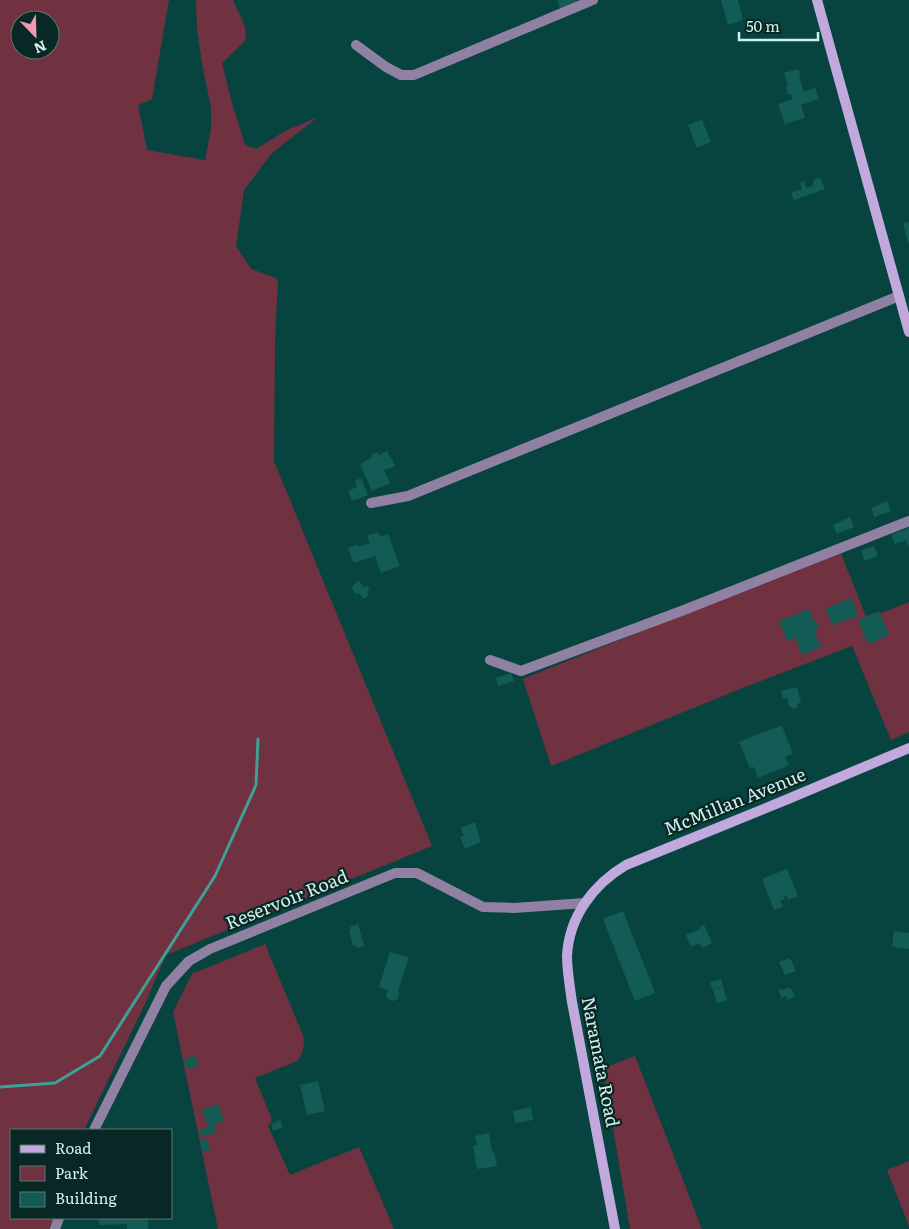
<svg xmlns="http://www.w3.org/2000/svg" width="909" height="1229" font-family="Literata,serif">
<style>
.green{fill:#703141;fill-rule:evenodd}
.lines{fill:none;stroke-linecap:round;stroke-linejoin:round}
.stream{stroke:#3ea096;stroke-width:3}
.building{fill:#135c55}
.street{stroke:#9081a2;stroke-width:10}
.secondary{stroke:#c1a8dd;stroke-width:10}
.labels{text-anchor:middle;stroke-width:4.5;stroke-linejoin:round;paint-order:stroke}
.street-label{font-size:18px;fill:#d0f2ed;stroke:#092724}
</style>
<rect width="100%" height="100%" fill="#08443f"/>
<g class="green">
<path d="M0,0H169L152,99L138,105L147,150L205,160L211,129V108L202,63L197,29L196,0H233L245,27L246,40L222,63L232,103L245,145L256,149L285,131L318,117L272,153L244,190L236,246L251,269L278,279L275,340L274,461L432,846L166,955L145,1004L84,1130H11V1218H54L51,1229H0ZM20,20H50V50H20Z"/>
<polygon points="840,551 867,619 909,602 909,732 891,740 852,646 750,685 551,766 523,679"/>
<path d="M265,944L304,1038C304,1047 303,1054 297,1061L255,1078L272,1120L268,1126L290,1175L359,1147L394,1229H218L173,1012L192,974Z"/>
<polygon points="635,1056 702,1229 630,1229 603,1068"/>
<polygon points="909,1161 909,1226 887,1170"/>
</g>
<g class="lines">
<polyline class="stream" points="0,1087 55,1083 100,1056 215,876 256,785 258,739"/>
</g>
<g class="building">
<polygon points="557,0 576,0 578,4 561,11"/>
<polygon points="721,0 738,0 743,20 728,25"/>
<polygon points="798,69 801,77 799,77 804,92 815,88 819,99 801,105 805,118 785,124 778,104 793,99 791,94 788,95 786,87 788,86 784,73"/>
<polygon points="702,120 711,142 697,148 688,125"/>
<polygon points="820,178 825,189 794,200 791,193 802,189 800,183 804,181 806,188 814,185 813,180"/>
<polygon points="909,222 909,243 908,243 903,223"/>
<polygon points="387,451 391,459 392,459 395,466 384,470 390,483 372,491 360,464 372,458 371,455 377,452 378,455"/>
<polygon points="361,478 368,495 352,501 348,491 357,487 355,481"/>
<polygon points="887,501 891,511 874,517 871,508"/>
<polygon points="850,517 854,527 837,534 833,525"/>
<polygon points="909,528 909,547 906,540 895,544 891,535"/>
<polygon points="378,532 381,537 388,534 400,566 381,573 375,556 354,563 348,548 357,544 358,547 370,543 367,536"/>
<polygon points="874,546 878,556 865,561 861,551"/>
<polygon points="359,581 364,588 367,586 370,589 367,592 369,594 364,599 359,593 357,595 351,587"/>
<polygon points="852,598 858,616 832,625 826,608"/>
<polygon points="809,609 814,622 816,622 819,629 814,631 821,647 802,655 795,638 787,641 779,621"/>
<polygon points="879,611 889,635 868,644 858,620"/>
<polygon points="511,673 514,681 498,686 496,678"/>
<polygon points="797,687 801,703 797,704 798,707 792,709 791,706 789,706 787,698 783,699 781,691"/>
<polygon points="782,726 793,754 785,757 789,765 758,778 754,767 750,768 739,742 773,728 773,729"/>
<polygon points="475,822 481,842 465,849 460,837 464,836 461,828"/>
<polygon points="787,869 798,896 788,900 786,895 784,896 785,899 780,901 783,907 774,910 762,879"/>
<polygon points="623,911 655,993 635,1001 603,919"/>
<polygon points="358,924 364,946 356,948 356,945 353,946 349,930 351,929 350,927"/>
<polygon points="704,925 712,943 702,948 699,943 691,947 686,935 700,929 699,928"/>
<polygon points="894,931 909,933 909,949 892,947"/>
<polygon points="390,952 409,957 398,991 399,994 398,999 393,1001 389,1000 386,996 388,990 379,987"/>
<polygon points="790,958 796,971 785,975 779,962"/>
<polygon points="721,979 723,986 712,989 710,982"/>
<polygon points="723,987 727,1000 717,1003 713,989"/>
<polygon points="790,987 795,996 787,1000 786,996 782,998 778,990 782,989 783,990"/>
<polygon points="196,1056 198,1066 187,1069 184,1059"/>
<polygon points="318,1081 325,1111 307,1115 300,1085"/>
<polygon points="218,1104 224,1121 214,1124 217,1132 201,1137 199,1130 208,1127 202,1110"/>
<polygon points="531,1107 533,1120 515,1123 513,1111"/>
<polygon points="280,1120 283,1127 273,1131 271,1124"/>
<polygon points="489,1133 492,1152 494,1151 497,1166 477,1169 473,1146 477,1145 475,1136"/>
<polygon points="207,1139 210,1151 203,1152 200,1140"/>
<polygon points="99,1218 148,1218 148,1229 127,1229 127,1224 99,1225"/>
</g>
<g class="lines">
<g class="street">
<polyline points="356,45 386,67 401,75 414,75 593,0"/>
<polyline points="371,503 408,496 899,296"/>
<polyline points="490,660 521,671 684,610 909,521"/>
<polyline points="94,1130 166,986 189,961 210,949 395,873 417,873 483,907 514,908 585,903"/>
<polyline points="55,1229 59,1218"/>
</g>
<g class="secondary">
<polyline points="817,0 909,332"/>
<path d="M615,1229L572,1002C570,987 567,971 567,956C569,916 594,884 626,865L788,799L909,748"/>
</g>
</g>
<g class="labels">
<g class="street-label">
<text transform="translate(735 802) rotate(-22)" y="6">McMillan Avenue</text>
<text transform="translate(287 900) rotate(-22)" y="6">Reservoir Road</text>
<text transform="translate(600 1062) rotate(79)" y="6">Naramata Road</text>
</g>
</g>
<rect x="10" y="1129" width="162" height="90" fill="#092724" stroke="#597874"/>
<rect x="20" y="1145" width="25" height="8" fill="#c1a8dd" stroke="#597874"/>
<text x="55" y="1154" font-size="15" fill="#d0f2ed">Road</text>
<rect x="20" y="1166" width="25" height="15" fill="#703141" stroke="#597874"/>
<text x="55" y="1179" font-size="15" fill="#d0f2ed">Park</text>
<rect x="20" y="1192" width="25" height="15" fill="#135c55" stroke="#597874"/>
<text x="55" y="1204" font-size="15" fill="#d0f2ed">Building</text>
<g transform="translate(35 35) rotate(157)"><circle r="24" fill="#092724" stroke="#597874"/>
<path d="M0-4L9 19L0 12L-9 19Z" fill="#f29aad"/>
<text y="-8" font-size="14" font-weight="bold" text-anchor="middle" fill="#d0f2ed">N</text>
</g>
<path d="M739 32v8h79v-8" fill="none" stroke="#d0f2ed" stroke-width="2.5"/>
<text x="746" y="32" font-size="15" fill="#d0f2ed" stroke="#092724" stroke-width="4" paint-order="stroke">50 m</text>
</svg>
